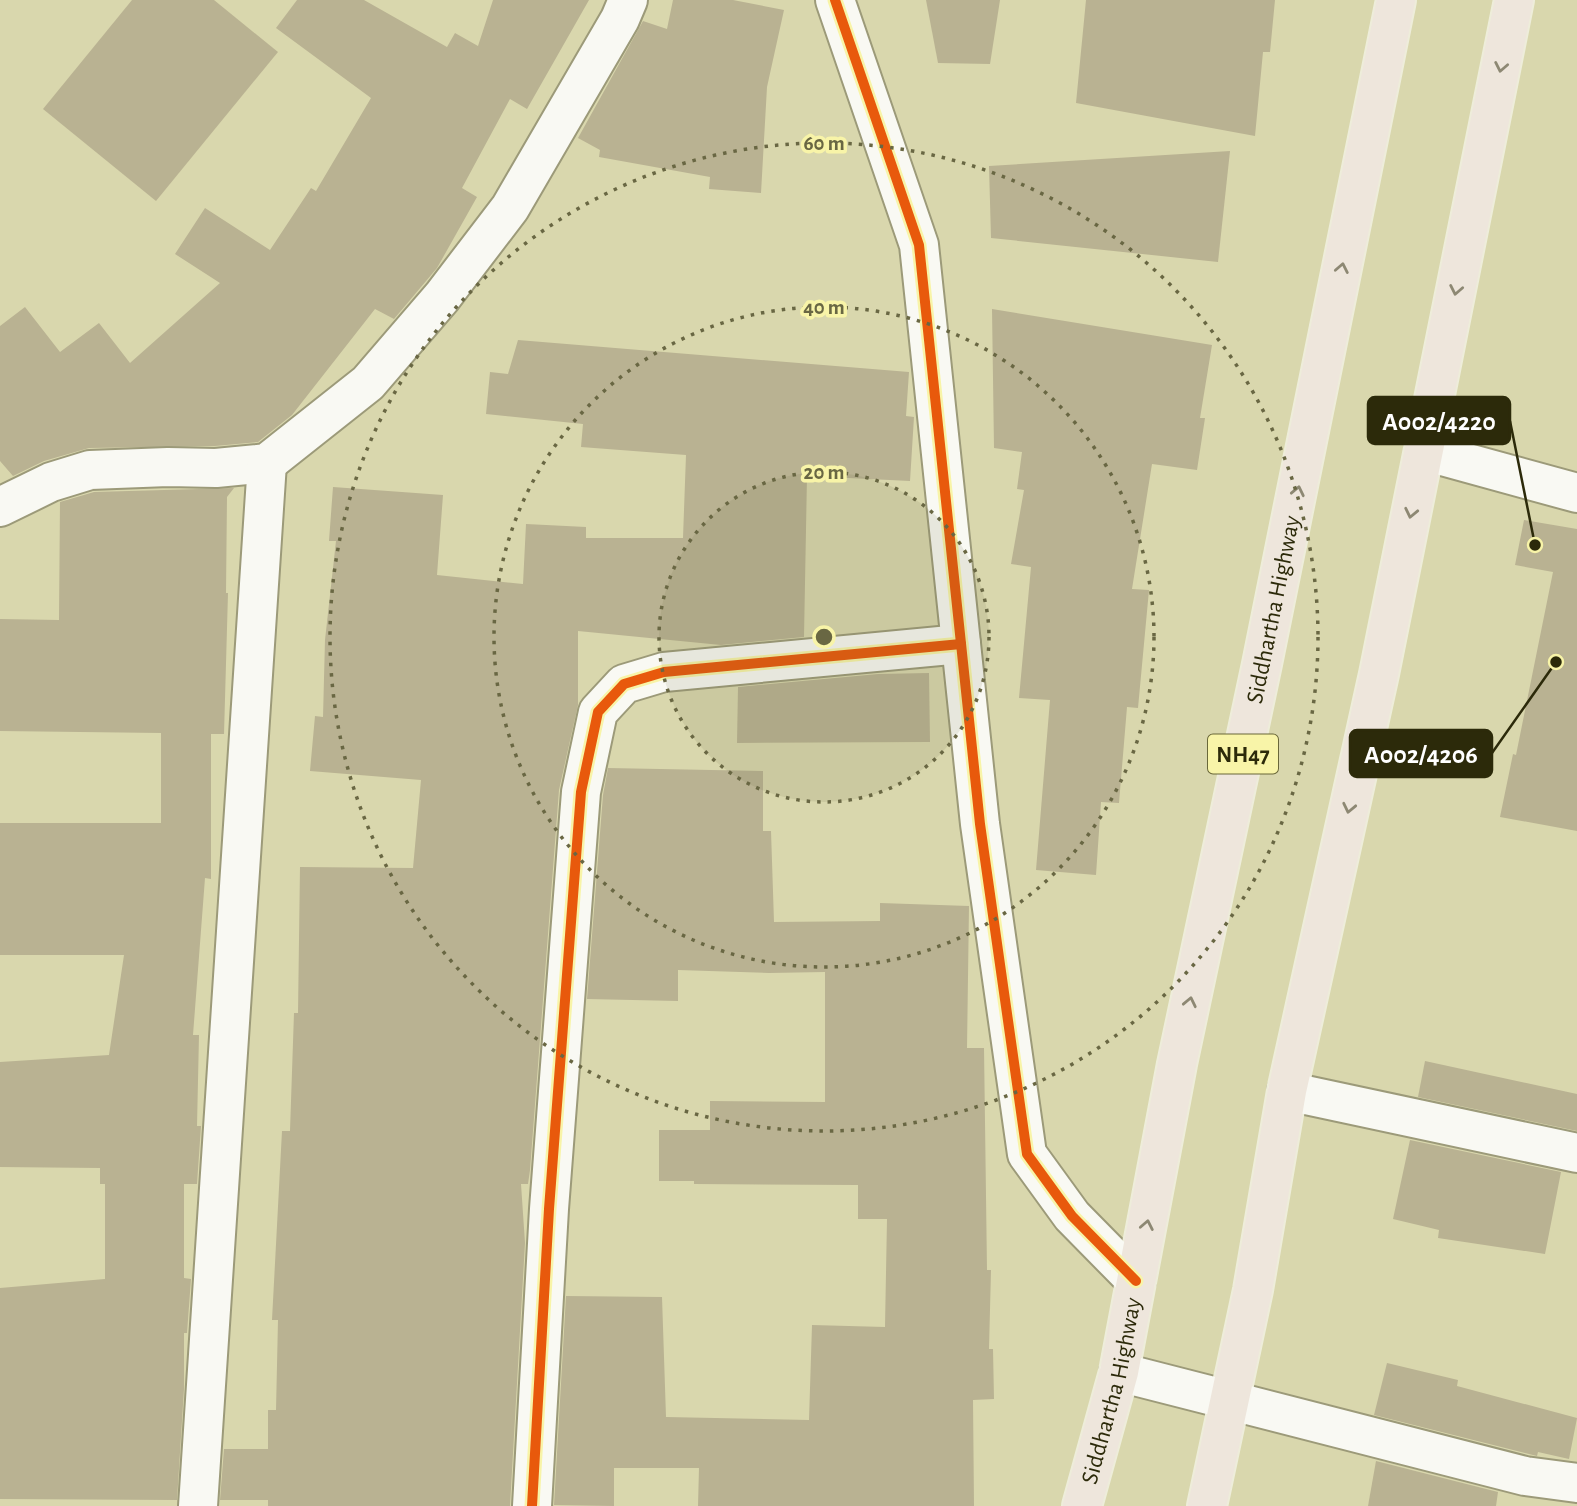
<svg xmlns="http://www.w3.org/2000/svg" width="1577" height="1506" font-family="'Alegreya Sans',sans-serif">
<style>
.building{fill:#b9b292}
.lines{fill:none;stroke-linecap:round;stroke-linejoin:round}
.minor-casing{stroke:#9c9a79;stroke-width:42}
.trunk-casing{stroke:#eeedda;stroke-width:42}
.minor{stroke:#f9f9f3;stroke-width:38}
.trunk{stroke:#eee6dc;stroke-width:38}
.cycleway-casing{stroke:#f8f4a8;stroke-width:15}
.cycleway{stroke:#e8590c;stroke-width:10}
.oneway{stroke:#8d8873}
.ring{fill:none;stroke:#696743;stroke-width:3.5;stroke-dasharray:3.5 7}
.labels{text-anchor:middle;stroke-width:7;stroke-linejoin:round;paint-order:stroke}
.shield{fill:#f8f4a8;stroke:#696739;stroke-width:2}
.shield-label{font-size:23px;font-weight:bold;fill:#2c2a0a}
.street-label{font-size:24px;fill:#2c2a0a;stroke:#f8f4a8}
.centre{fill:#696743;stroke:#f8f4a8;stroke-width:3.5}
.ring-label{font-size:21px;text-anchor:middle;font-weight:bold;fill:#696743;stroke:#f8f4a8;stroke-width:7;stroke-linejoin:round;paint-order:stroke}
.leader{fill:none;stroke:#2c2a0a;stroke-width:2.5}
.callout-dot{fill:#2c2a0a;stroke:#f8f4a8;stroke-width:2.5}
.callout{fill:#2c2a0a;stroke:#2c2a0a;stroke-width:2.5}
.callout-label{font-size:26px;text-anchor:middle;font-weight:bold;fill:#fff}
</style>
<rect width="100%" height="100%" fill="#d9d7ad"/>
<g class="building">
<polygon points="132,0 214,0 278,52 156,201 43,109"/>
<polygon points="297,0 364,0 447,47 455,33 478,46 493,0 589,0 527,109 510,99 462,188 477,197 437,268 394,319 375,309 292,415 258,442 215,446 89,448 44,461 13,476 0,461 0,326 25,307 60,352 99,323 130,363 220,283 175,254 205,208 270,250 311,188 316,191 371,98 276,28"/>
<polygon points="673,0 733,0 784,10 767,87 761,193 709,189 710,177 599,157 600,150 578,138 643,21 667,29"/>
<polygon points="926,0 1000,0 990,64 938,63"/>
<polygon points="1086,0 1275,0 1270,52 1263,52 1255,136 1076,103"/>
<polygon points="1230,151 1218,262 991,238 989,166"/>
<polygon points="992,309 1212,345 1200,418 1205,418 1197,470 1152,464 1132,589 1149,590 1138,708 1127,707 1119,803 1101,802 1096,875 1036,870 1050,700 1019,698 1031,567 1011,564 1024,490 1017,489 1022,452 994,448"/>
<polygon points="518,340 909,372 906,416 914,417 910,481 807,476 804,637 721,645 578,631 578,705 559,790 530,1170 528,1184 521,1184 525,1243 510,1506 268,1506 268,1500 220,1500 224,1449 268,1449 268,1410 276,1410 278,1320 272,1320 282,1131 290,1131 294,1013 298,1013 300,867 413,868 421,780 310,771 315,716 323,717 325,640 336,541 329,541 333,487 443,495 437,575 523,584 526,524 586,527 586,538 683,538 686,455 581,447 583,424 486,414 490,372 508,374"/>
<polygon points="234,488 227,497 226,593 228,593 224,734 211,734 211,879 205,878 193,1035 199,1035 197,1126 201,1126 197,1184 184,1184 184,1278 191,1279 187,1333 184,1333 184,1389 177,1500 0,1499 0,1288 105,1279 105,1184 100,1184 100,1168 0,1167 0,1062 109,1055 124,955 0,955 0,823 161,823 161,733 0,731 0,619 59,620 60,502 94,492"/>
<polygon points="1524,520 1577,529 1577,831 1500,817 1513,754 1516,755 1553,572 1515,565"/>
<polygon points="929,673 930,742 737,743 738,687 878,674"/>
<polygon points="608,768 763,771 763,831 771,831 774,922 880,921 880,903 969,906 967,1048 984,1048 987,1270 991,1270 989,1349 993,1349 994,1399 973,1400 974,1506 698,1506 699,1468 614,1468 614,1506 554,1505 566,1296 662,1297 666,1417 809,1420 812,1325 885,1327 887,1219 858,1219 858,1185 694,1184 694,1181 659,1181 659,1130 710,1130 710,1101 825,1102 825,972 769,973 678,970 678,1001 587,999 603,795"/>
<polygon points="1425,1061 1577,1094 1577,1131 1418,1097"/>
<polygon points="1410,1140 1561,1172 1545,1254 1438,1238 1439,1230 1393,1219"/>
<polygon points="1387,1363 1458,1380 1457,1386 1577,1418 1569,1459 1538,1452 1537,1456 1529,1454 1374,1415"/>
<polygon points="1376,1461 1498,1492 1496,1506 1368,1506"/>
</g>
<g class="lines">
<defs>
<g id="minor">
<polyline points="835,0 919,245 980,824 1027,1154 1072,1216 1136,1281"/>
<polyline points="1424,451 1577,493"/>
<polyline points="0,507 51,482 90,470 168,467 216,468 267,463 368,383 442,297 510,208 620,19 628,0"/>
<polyline points="1287,1091 1577,1153"/>
<polyline points="1119,1372 1525,1476 1577,1483"/>
<polyline points="198,1506 267,463"/>
<polyline points="532,1506 549,1209 581,792 598,712 624,684 664,672 961,644"/>
</g>
<g id="trunk">
<path id="s1" d="M1082,1506L1119,1372L1177,1064L1262,664L1396,0"/>
<polyline points="1207,1506 1253,1290 1287,1091 1379,674 1514,0"/>
</g>
</defs>
<use href="#minor" class="minor-casing"/>
<use href="#trunk" class="trunk-casing"/>
<use href="#minor" class="minor"/>
<use href="#trunk" class="trunk"/>
<defs>
<g id="cycleway">
<polyline points="835,0 919,245 980,824 1027,1154 1072,1216 1136,1281"/>
<polyline points="532,1506 549,1209 581,792 598,712 624,684 664,672 961,644"/>
</g>
</defs>
<use href="#cycleway" class="cycleway-casing"/>
<use href="#cycleway" class="cycleway"/>
</g>
<defs><path id="oneway-chevron" d="M-2-3.5L2.5 0L-2 3.5" fill="none" stroke-width="1.6" stroke-linecap="round" stroke-linejoin="round" transform="scale(1.75)"/></defs>
<g class="oneway">
<use href="#oneway-chevron" transform="translate(1501 67) rotate(101)"/>
<use href="#oneway-chevron" transform="translate(1342 268) rotate(-79)"/>
<use href="#oneway-chevron" transform="translate(1456 290) rotate(101)"/>
<use href="#oneway-chevron" transform="translate(1298 491) rotate(-78)"/>
<use href="#oneway-chevron" transform="translate(1411 513) rotate(102)"/>
<use href="#oneway-chevron" transform="translate(1349 808) rotate(102)"/>
<use href="#oneway-chevron" transform="translate(1190 1002) rotate(-78)"/>
<use href="#oneway-chevron" transform="translate(1147 1225) rotate(-79)"/>
</g>
<circle cx="824" cy="637" r="165" fill="#696743" fill-opacity=".12"/>
<g class="ring">
<circle cx="824" cy="637" r="165"/>
<circle cx="824" cy="637" r="330"/>
<circle cx="824" cy="637" r="494"/>
</g>
<g class="labels">
<rect class="shield" x="1208" y="734.5" width="70" height="39" rx="5"/>
<g class="shield-label">
<text x="1243" y="762">NH47</text>
</g>
<g class="street-label">
<text dy="8" stroke="none"><textPath href="#s1" startOffset="917">Siddhartha Highway</textPath></text>
<text dy="8" stroke="none"><textPath href="#s1" startOffset="119">Siddhartha Highway</textPath></text>
</g>
</g>
<circle cx="824" cy="637" r="10" class="centre"/>
<g class="ring-label">
<text x="824" y="150">60 m</text>
<text x="824" y="314">40 m</text>
<text x="824" y="479">20 m</text>
</g>
<path class="leader" d="M1535 545L1510 421M1556 662L1492 753"/>
<g class="callout-dot">
<circle cx="1535" cy="545" r="7"/>
<circle cx="1556" cy="662" r="7"/>
</g>
<g class="callout">
<rect x="1368" y="397" width="142" height="47" rx="7"/>
<rect x="1350" y="730" width="142" height="47" rx="7"/>
</g>
<g class="callout-label">
<text x="1439" y="430">A002/4220</text>
<text x="1421" y="763">A002/4206</text>
</g>
</svg>
